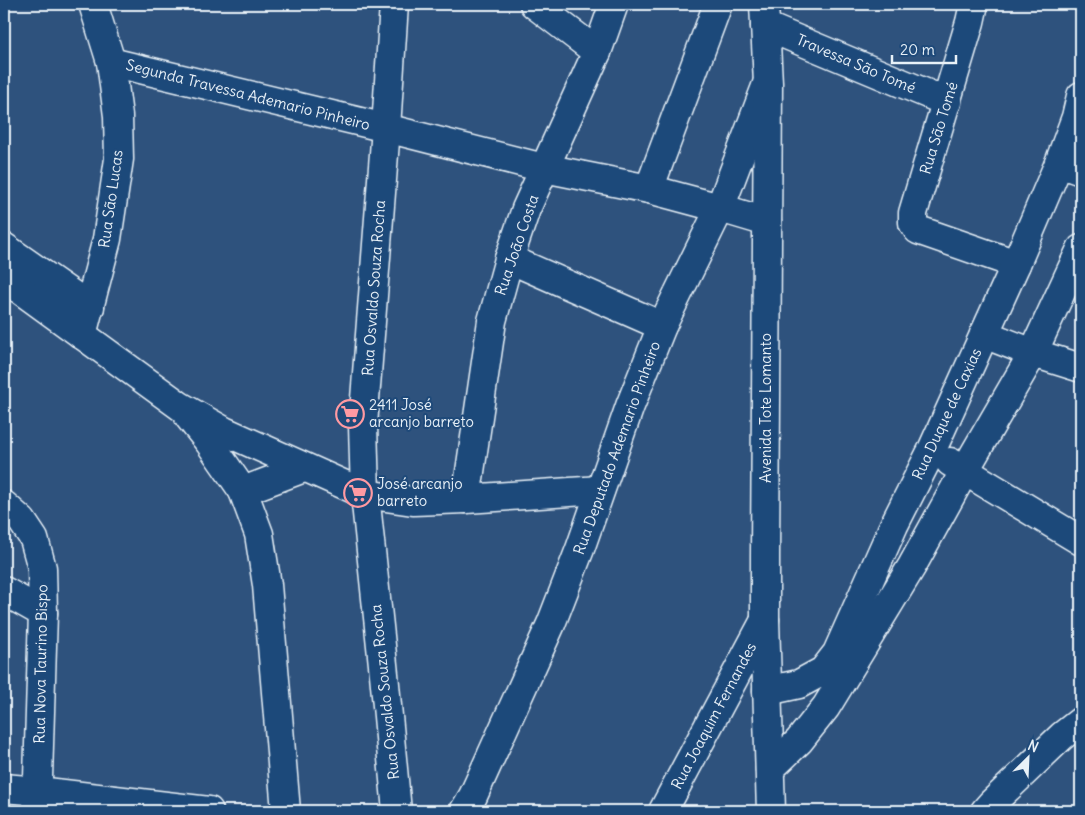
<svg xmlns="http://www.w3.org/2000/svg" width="1085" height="815" font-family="Delius,sans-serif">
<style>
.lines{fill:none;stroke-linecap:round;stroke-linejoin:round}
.minor-casing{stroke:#e8f1f8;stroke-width:31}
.major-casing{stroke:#e8f1f8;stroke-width:31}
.minor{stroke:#1f4a7a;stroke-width:28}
.major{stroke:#1f4a7a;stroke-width:28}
.labels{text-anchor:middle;stroke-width:4;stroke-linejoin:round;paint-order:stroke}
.street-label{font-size:15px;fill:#e8f1f8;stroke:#1f4a7a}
.poi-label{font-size:15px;fill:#e8f1f8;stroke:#1f4a7a;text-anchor:start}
</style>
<rect width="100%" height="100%" fill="#2e527d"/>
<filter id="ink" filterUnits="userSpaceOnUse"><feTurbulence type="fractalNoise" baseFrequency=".02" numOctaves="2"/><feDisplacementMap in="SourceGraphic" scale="10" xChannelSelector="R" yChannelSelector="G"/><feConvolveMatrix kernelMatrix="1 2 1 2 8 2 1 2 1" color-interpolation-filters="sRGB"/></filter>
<g filter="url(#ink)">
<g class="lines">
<defs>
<g id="minor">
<polyline points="394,4 386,128 363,425 365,494 384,674 397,811"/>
<polyline points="534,4 597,52"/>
<polyline points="974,4 970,22 913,213 913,223 918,230 1016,264"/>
<polyline points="765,26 947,102"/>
<polyline points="111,62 386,128 544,168 649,189 720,208 767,222"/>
<polyline points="1059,163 1081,171"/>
<polyline points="649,189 718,4"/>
<polyline points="4,247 90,307"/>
<polyline points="509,259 662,326"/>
<polyline points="4,278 180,406 224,431 365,494 413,501 466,499 600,490"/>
<polyline points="984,334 1033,353 1081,368"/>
<polyline points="82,335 107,239 119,159 118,116 111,62 93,4"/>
<polyline points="189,417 209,442 243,491 259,534 267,585 286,811"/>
<polyline points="950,462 1081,541"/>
<polyline points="243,491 304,468"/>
<polyline points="466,499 492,321 509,259 526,209 597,52 614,4"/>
<polyline points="4,505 22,521 34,539 42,568 43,613 37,811"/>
<polyline points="4,591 43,613"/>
<polyline points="767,691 799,684 823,671 837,653 894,525 931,452 1016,264 1059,163 1076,117 1081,96"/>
<polyline points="770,769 799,741 826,707 912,566 965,470 1033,353 1081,249"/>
<polyline points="4,788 38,791 209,811"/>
<polyline points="464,811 473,796 551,624 580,549 630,406 662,326 720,208 767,84"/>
<polyline points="663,811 765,620"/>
<polyline points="985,811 992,803 1062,736 1081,721"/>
</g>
<polyline id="major" points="764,4 768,83 765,556 765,620 771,811"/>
</defs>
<use href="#minor" class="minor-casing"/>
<use href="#major" class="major-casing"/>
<use href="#minor" class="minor"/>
<use href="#major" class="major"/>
</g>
</g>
<defs>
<symbol id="supermarket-ring" viewBox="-11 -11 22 22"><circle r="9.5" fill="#1f4a7a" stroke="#ff9aa2" stroke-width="1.5"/><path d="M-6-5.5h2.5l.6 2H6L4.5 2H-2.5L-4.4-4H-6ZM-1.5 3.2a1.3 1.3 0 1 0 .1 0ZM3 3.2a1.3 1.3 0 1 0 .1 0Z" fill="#ff9aa2"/></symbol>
</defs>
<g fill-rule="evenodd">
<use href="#supermarket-ring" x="334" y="398" width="32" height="32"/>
<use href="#supermarket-ring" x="342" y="477" width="32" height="32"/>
</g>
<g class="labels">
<g class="street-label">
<text transform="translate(856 64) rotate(23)" y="5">Travessa São Tomé</text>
<text transform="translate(248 95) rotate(14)" y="5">Segunda Travessa Ademario Pinheiro</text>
<text transform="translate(939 128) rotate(-73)" y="5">Rua São Tomé</text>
<text transform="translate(111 199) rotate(-82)" y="5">Rua São Lucas</text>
<text transform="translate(517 245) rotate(-71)" y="5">Rua João Costa</text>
<text transform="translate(374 288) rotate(-86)" y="5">Rua Osvaldo Souza Rocha</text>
<text transform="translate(766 408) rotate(-90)" y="5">Avenida Tote Lomanto</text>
<text transform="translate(947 414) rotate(-65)" y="5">Rua Duque de Caxias</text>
<text transform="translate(617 448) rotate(-70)" y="5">Rua Deputado Ademario Pinheiro</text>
<text transform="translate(41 664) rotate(-89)" y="5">Rua Nova Taurino Bispo</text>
<text transform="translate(385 692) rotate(-96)" y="5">Rua Osvaldo Souza Rocha</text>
<text transform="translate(714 716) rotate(-62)" y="5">Rua Joaquim Fernandes</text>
</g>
<g class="poi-label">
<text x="369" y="410">2411 José<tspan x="369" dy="17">arcanjo barreto</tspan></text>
<text x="377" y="489">José arcanjo<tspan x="377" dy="17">barreto</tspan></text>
</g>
</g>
<rect width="1085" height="815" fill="none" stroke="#1f4a7a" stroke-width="20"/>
<rect x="10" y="10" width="1065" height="795" fill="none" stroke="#e8f1f8" stroke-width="2" filter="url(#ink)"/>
<g transform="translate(1028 758) rotate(24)" stroke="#1f4a7a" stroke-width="4" paint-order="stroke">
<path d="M0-4L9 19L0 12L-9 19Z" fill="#e8f1f8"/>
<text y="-8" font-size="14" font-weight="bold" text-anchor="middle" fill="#e8f1f8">N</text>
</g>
<path d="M892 55v8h64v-8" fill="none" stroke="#e8f1f8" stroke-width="2.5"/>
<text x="900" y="55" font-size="15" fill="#e8f1f8" stroke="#1f4a7a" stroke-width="4" paint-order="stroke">20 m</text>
</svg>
